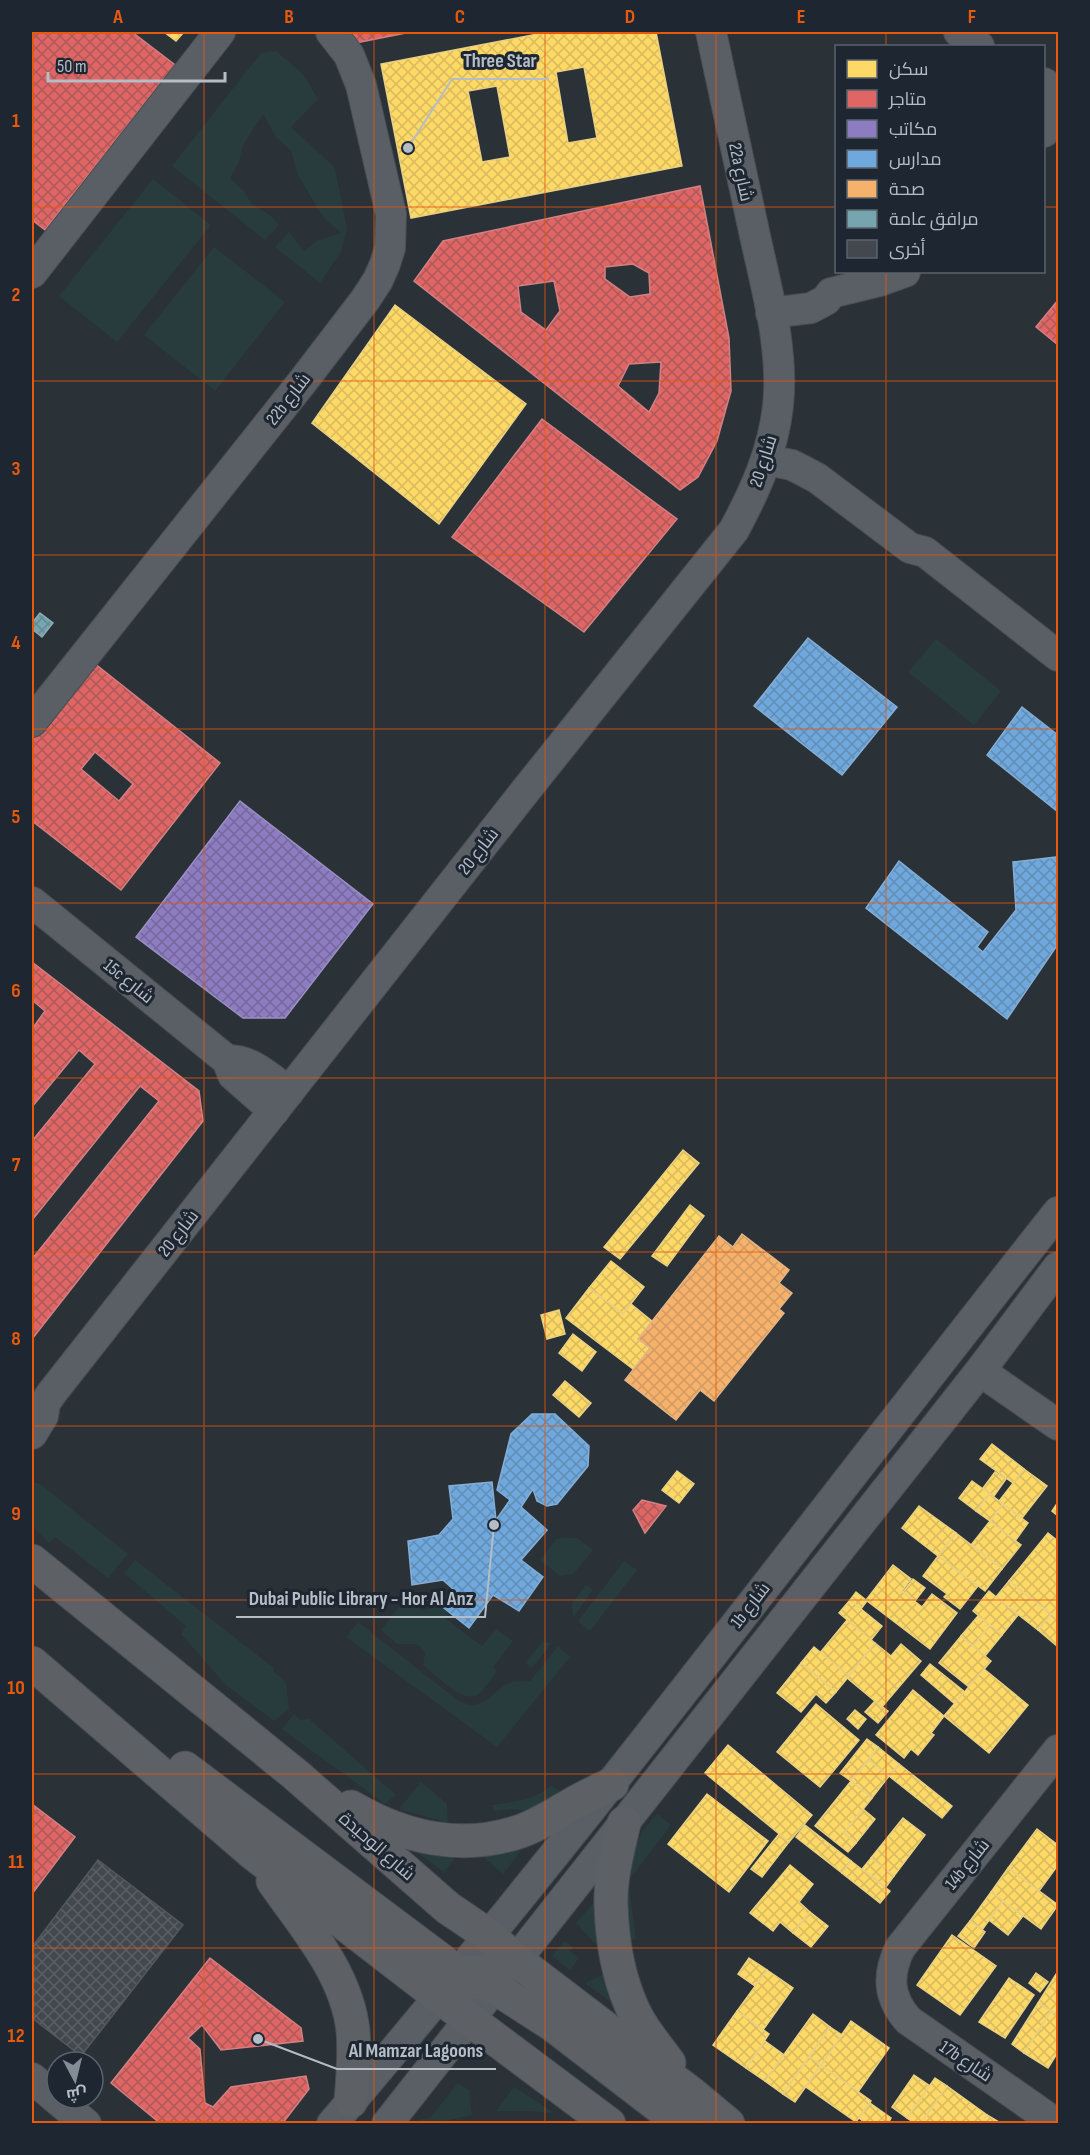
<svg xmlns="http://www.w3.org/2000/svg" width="1090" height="2155" font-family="'Sofia Sans Condensed',Cairo,sans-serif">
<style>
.grass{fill:#283c3d}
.homes{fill:url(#homes-cross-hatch);stroke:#e9d183;stroke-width:1.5;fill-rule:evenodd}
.shops{fill:url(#shops-cross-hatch);stroke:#d38083;stroke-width:1.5;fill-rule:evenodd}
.offices{fill:url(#offices-cross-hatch);stroke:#9a90c4;stroke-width:1.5}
.schools{fill:url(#schools-cross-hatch);stroke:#84aed6;stroke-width:1.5}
.health{fill:url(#health-cross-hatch);stroke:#e2b587;stroke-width:1.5}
.public{fill:url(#public-cross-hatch);stroke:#89acb6;stroke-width:1.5}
.building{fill:url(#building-cross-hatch);stroke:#52585f;stroke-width:1.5}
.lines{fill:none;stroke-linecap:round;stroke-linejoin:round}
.minor-casing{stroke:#484d52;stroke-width:32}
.major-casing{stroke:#484d54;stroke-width:35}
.minor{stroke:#5a5e65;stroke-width:30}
.major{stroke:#5d6166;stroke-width:33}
.grid{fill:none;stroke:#e8590c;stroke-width:1.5;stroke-opacity:0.55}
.labels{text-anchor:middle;stroke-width:6;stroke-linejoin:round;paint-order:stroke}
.street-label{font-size:18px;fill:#b5bdc7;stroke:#1e2731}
.leader{fill:none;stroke:#b5bdc7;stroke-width:2}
.callout-dot{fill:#b5bdc7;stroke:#1e2731;stroke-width:2}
.callout-label{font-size:20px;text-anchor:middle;font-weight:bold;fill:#b5bdc7;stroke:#1e2731;stroke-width:6;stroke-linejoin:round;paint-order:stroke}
.neatline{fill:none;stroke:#e8590c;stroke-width:2}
.grid-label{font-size:20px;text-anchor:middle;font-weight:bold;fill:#e8590c}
</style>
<defs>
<pattern id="homes-cross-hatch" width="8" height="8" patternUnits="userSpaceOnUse" patternTransform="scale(1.5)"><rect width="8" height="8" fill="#ffd966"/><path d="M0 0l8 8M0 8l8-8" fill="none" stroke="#d7b95e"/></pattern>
<pattern id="shops-cross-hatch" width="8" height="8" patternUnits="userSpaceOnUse" patternTransform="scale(1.5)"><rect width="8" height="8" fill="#e06666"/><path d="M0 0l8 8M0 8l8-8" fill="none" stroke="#ad5859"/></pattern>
<pattern id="offices-cross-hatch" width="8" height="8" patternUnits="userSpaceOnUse" patternTransform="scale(1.5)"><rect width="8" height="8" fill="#8e7cc3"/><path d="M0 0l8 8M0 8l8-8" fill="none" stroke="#74689a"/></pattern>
<pattern id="schools-cross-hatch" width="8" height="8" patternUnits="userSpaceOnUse" patternTransform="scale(1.5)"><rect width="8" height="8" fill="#6fa8dc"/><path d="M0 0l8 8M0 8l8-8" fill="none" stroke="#618cb4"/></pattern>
<pattern id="health-cross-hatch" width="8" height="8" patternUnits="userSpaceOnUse" patternTransform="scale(1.5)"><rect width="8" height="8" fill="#f6b26b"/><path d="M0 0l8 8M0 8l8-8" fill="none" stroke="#d09a62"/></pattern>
<pattern id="public-cross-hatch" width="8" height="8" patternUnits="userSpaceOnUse" patternTransform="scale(1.5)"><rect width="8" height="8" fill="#76a5af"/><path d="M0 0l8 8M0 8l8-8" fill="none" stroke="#668a92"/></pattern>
<pattern id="building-cross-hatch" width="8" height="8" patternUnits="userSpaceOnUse" patternTransform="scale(1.5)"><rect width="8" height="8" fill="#42484d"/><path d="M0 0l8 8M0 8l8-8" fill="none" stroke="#5b6065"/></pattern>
</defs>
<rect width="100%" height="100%" fill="#2a3137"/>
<g class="grass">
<polygon points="276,51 303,74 318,99 291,127 335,168 347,228 341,252 320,283 275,247 289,232 304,251 317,241 341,233 325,219 318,209 298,175 291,151 276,137 263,114 243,145 239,162 230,178 244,191 252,204 271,216 279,225 265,240 172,166 261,53"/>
<polygon points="153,179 211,225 117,342 59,296"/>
<polygon points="214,247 285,302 215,391 144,335"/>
<polygon points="936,639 1001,691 974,725 908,672"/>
<polygon points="32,1482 40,1484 128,1554 108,1578 55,1537 49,1543 32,1526"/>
<polygon points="566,1538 577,1538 593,1550 573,1574 560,1576 540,1560 556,1539"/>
<polygon points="135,1560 274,1668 273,1671 286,1682 289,1709 274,1721 227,1686 181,1634 186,1626 124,1573"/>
<polygon points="624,1561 637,1570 590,1631 578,1621"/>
<polygon points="586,1585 593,1590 573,1618 572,1603"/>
<path d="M406,1598L421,1610L430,1609L440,1605L449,1613L446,1619L482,1646L496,1629L513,1641L493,1667L497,1671C491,1678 486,1688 479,1694C464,1706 435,1674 423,1665L425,1654C419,1639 410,1646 397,1644L381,1630Z"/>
<path d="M358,1622L460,1702C487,1713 491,1689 512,1682C519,1680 525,1683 531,1680L558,1646L570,1657L497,1747L346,1637Z"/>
<polygon points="542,1642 552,1643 532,1668 526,1662"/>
<polygon points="294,1714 300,1720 309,1719 396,1795 385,1804 282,1729"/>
<polygon points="421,1782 447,1804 448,1823 399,1809"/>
<path d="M551,1786L561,1791L548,1801L527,1811L511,1809L494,1811L492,1805C515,1802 534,1800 551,1786Z"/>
<polygon points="657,1814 671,1825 628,1881 636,1939 630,1940 624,1902 632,1853 643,1830"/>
<polygon points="523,1848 503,1874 481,1855"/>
<polygon points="420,1851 457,1856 444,1872 419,1854"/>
<polygon points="597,1899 602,1941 598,1947 576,1923"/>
<polygon points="564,1941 573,1947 570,1951 579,1958 570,1970 552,1956"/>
<polygon points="607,1973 616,2006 585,1983"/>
<polygon points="458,2083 469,2090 472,2115 436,2123 415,2123 418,2120 430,2118"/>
<polygon points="514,2087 555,2113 526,2111 496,2111"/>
</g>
<g class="homes">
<polygon points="164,32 184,32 176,41"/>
<path d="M548,32H656L682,166L411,218L381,64ZM584,67L597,138L568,143L556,72ZM497,86L510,157L482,162L468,91Z"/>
<polygon points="395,305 526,404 439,524 312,423"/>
<polygon points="683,1150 699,1163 620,1259 604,1247"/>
<polygon points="690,1205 704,1216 667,1266 652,1256"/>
<polygon points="611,1261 644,1287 623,1314 589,1288"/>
<polygon points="589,1288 623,1314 631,1304 652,1321 638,1339 650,1348 633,1369 566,1318"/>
<polygon points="559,1310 565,1334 547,1339 541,1315"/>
<polygon points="573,1334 596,1352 582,1371 559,1353"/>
<polygon points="565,1381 591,1403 579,1417 553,1395"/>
<polygon points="992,1444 1024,1469 1013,1483 980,1459"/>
<polygon points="1024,1469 1047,1486 1022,1518 999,1501"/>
<polygon points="677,1471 694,1484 679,1503 662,1490"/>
<polygon points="995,1472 1006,1479 994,1496 983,1488"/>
<polygon points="972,1481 990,1494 976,1511 959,1498"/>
<polygon points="990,1494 1003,1504 990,1521 976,1511"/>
<polygon points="1058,1502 1058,1516 1052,1511"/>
<polygon points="1003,1504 1028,1523 1015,1541 990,1521"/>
<polygon points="919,1506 956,1533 938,1556 902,1528"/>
<polygon points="990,1521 1021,1545 1002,1569 971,1545"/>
<polygon points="956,1533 1002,1569 985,1591 938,1556"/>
<polygon points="1048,1533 1058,1541 1058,1620 1009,1581"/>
<polygon points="938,1556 978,1586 960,1609 944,1597 947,1594 923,1576"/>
<polygon points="893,1565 911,1579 902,1591 922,1607 932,1594 957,1613 930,1649 866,1600"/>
<polygon points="913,1579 925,1588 915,1601 903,1592"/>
<polygon points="1009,1581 1051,1614 1038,1630 996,1597"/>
<polygon points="989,1591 1018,1615 1002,1635 973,1611"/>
<polygon points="856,1592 867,1601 861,1609 850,1600"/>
<polygon points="850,1600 882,1626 871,1640 839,1613"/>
<polygon points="1051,1614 1058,1620 1058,1647 1038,1630"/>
<polygon points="978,1616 990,1625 973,1646 961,1636"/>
<polygon points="847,1620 875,1643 849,1676 820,1653"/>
<polygon points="990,1625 1002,1635 985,1656 973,1646"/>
<polygon points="961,1636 991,1661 969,1687 939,1663"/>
<polygon points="875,1643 891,1656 901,1644 921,1661 882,1707 847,1678"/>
<polygon points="814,1647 849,1676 836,1692 801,1663"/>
<polygon points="801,1663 836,1692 826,1703 816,1694 801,1712 777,1693"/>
<polygon points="930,1664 965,1692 955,1704 921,1675"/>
<polygon points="984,1669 1028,1705 989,1753 944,1716"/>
<polygon points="913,1690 944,1716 931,1733 934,1735 918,1755 911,1749 904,1758 876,1735"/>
<polygon points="875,1701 888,1711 878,1723 865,1712"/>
<polygon points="816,1704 859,1740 820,1787 777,1752"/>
<polygon points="855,1710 866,1719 858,1729 847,1719"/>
<polygon points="867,1739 878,1747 851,1781 840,1773"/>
<polygon points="728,1745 812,1815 789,1842 705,1773"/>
<polygon points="878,1747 899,1764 889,1776 869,1760"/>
<polygon points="869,1760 889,1776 872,1798 851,1781"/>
<polygon points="899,1764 952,1806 942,1818 889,1776"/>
<polygon points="851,1781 872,1798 844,1833 856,1843 848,1852 815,1826"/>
<polygon points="707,1794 768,1841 729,1892 668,1844"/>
<polygon points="863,1809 875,1819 856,1843 844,1833"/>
<polygon points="903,1818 925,1835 894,1876 871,1858"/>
<polygon points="805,1825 851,1861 842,1873 796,1837"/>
<polygon points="1037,1829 1058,1845 1058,1865 1039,1891 1008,1868"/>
<polygon points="779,1834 789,1842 762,1877 751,1869"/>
<polygon points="871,1858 894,1876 886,1887 862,1869"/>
<polygon points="851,1861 890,1891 880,1903 842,1873"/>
<polygon points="790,1865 813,1884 799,1902 810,1912 793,1933 780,1922 773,1931 750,1913"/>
<polygon points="1008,1868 1058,1905 1041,1929 991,1892"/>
<polygon points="991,1892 1003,1901 982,1930 970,1921"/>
<polygon points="1003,1901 1023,1916 1008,1935 989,1920"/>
<polygon points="810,1912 828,1926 811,1947 793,1933"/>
<polygon points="970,1921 985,1932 974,1948 958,1936"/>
<polygon points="952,1935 996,1966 960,2015 917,1985"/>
<polygon points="749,1958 767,1970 755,1986 738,1974"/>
<polygon points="767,1970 793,1988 763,2030 737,2011"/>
<polygon points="1058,1971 1058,2007 1055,2013 1038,2003"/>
<polygon points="1036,1973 1048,1982 1040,1992 1029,1983"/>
<polygon points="1009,1978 1034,1995 1005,2038 979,2022"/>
<polygon points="1038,2003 1051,2011 1024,2053 1012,2044"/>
<polygon points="737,2011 769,2034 746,2068 713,2045"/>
<polygon points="1051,2011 1058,2016 1058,2052 1048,2068 1024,2053"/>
<polygon points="813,2014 830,2027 783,2094 765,2081"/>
<polygon points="851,2021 889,2048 858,2092 821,2065"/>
<polygon points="830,2027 842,2035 821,2065 809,2057"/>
<polygon points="765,2041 784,2055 765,2081 746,2068"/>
<polygon points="809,2057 821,2065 795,2102 783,2094"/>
<polygon points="821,2065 871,2101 856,2122 806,2087"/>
<polygon points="914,2075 930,2086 907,2118 892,2107"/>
<polygon points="935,2078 947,2086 921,2124 916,2124 907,2118"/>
<polygon points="947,2086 987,2115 981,2124 921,2123"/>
<polygon points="870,2103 891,2118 888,2124 867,2124 859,2118"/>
<polygon points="987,2115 999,2122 998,2124 981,2124"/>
</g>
<g class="shops">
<polygon points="32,32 132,32 175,65 45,230 32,220"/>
<polygon points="353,32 411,32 355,43"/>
<path d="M700,186L729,338L731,391L717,441L698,477L680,490L414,281L443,241ZM633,264L649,273L650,294L630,297L605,279V267ZM554,281L560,311L546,330L521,312L518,286ZM661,362L659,393L649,412L618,386L629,364Z"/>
<polygon points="1058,300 1058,345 1036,327"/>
<polygon points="542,419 677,519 584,632 452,537"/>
<path d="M89,659L220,763L121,890L32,821V735ZM95,752L133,784L119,801L81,769Z"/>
<polygon points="32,962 199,1091 203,1121 32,1339 32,1259 159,1101 140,1086 32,1220 32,1141 95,1064 79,1050 32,1107 32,1029 45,1011 32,1000"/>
<polygon points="642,1500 666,1506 645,1533 633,1510"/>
<polygon points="32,1804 75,1837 32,1894"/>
<polygon points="210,1958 301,2028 303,2041 221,2050 202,2025 188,2038 200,2049 205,2103 213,2107 231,2087 306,2076 309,2089 282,2124 161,2124 111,2083"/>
</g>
<polygon class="offices" points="240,801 373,904 285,1018 243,1018 136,937"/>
<g class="schools">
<polygon points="808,638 897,707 842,775 754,706"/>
<polygon points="1022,707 1058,735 1058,812 987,755"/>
<polygon points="1058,854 1058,944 1007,1019 866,908 899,861 988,932 977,947 983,952 1016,910 1013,862 1056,857"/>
<polygon points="532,1414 555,1414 589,1446 588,1466 557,1504 547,1506 537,1501 533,1489 521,1507 547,1530 521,1560 543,1577 519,1611 493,1595 469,1628 440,1605 453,1589 443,1580 412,1585 408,1541 439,1535 453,1519 449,1486 492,1482 496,1520 510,1500 497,1490 511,1434"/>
</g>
<polygon class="health" points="742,1234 789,1270 779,1283 792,1293 779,1309 784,1313 714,1401 700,1390 676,1420 625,1380 650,1348 638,1339 719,1236 733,1247"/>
<polygon class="public" points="40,613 53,623 42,637 32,629 32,623"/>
<polygon class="building" points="98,1860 183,1925 81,2056 32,2018 32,1947"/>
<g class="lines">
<defs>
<g id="minor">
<polyline points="959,32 979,46"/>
<polyline points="1044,83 1058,93"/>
<polyline points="1044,132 1058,112"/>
<polyline points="32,273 220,32"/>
<polyline points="771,313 811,308 826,300 831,293 880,281 905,272"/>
<polyline points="766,460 792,465 817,478 910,548 925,552 1058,656"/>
<polyline points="32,722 303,381 365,300 378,280 385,264 390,248 391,214 361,85 349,55 331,32"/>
<polyline points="32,902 227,1060 233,1075 274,1111"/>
<path d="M227,1060C251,1059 270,1078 289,1092"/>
<polyline points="980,1371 1058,1425"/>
<path d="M32,1434L43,1416L45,1403L51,1394L526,790L734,530C755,491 773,451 778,406C784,350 767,291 755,236C740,168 726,100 711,32"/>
<polyline points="32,2078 86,2124"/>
<path d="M332,2124C585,1828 817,1516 1058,1212"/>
<polyline points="387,2124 980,1371 1058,1267"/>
<path d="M1057,2124L908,2020C888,1997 887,1975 900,1948L1058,1750"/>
</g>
<g id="major">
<polyline points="32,1561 296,1775 448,1908 488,1935 516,1960 692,2094 728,2124"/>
<polyline points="32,1663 255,1855 438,1996 609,2124"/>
<path d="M185,1768L457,1972C479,1975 496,1968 516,1960"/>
<path d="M351,1807C402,1837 460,1851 518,1832C537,1826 553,1815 571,1805C584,1797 598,1791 612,1784"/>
<path d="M624,1823C618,1849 610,1878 611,1905C612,1938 618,1975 631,2005C640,2027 656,2045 669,2063"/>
<path d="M273,1881C305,1927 347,1974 353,2031C355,2054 353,2078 351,2101"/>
<polyline points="457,1984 478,1982 494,1987 553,2025 682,2124"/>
</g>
</defs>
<use href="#minor" class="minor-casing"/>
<use href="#major" class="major-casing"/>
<use href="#minor" class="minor"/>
<use href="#major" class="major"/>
</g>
<path class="grid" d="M204,32V2124M374,32V2124M545,32V2124M716,32V2124M886,32V46M32,207H836M1044,207H1058M886,272V2124M32,381H1058M32,555H1058M32,729H1058M32,903H1058M32,1078H1058M32,1252H1058M32,1426H1058M32,1600H1058M32,1774H1058M32,1948H1058"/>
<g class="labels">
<g class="street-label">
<text transform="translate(741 172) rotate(78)" y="6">22a شارع</text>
<text transform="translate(288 399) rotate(-52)" y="6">22b شارع</text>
<text transform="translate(763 461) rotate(-72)" y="6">شارع 20</text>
<text transform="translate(478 851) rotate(-52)" y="6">شارع 20</text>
<text transform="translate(129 981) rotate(39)" y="6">15c شارع</text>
<text transform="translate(178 1233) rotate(-52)" y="6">شارع 20</text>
<text transform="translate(750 1605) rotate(-52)" y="6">1b شارع</text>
<text transform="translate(377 1846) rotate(41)" y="6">شارع الوحيدة</text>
<text transform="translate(967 1864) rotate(-51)" y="6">14b شارع</text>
<text transform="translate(966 2061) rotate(34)" y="6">17b شارع</text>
</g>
</g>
<path class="leader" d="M408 148L452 79H549M494 1525L485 1617H236M258 2039L337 2069H496"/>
<g class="callout-dot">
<circle cx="408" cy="148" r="6"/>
<circle cx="494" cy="1525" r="6"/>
<circle cx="258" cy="2039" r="6"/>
</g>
<g class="callout-label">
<text x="500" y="67">Three Star</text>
<text x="361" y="1605">Dubai Public Library - Hor Al Anz</text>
<text x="416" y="2057">Al Mamzar Lagoons</text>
</g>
<rect width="1090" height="2155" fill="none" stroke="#1e2731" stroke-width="66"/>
<rect x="835" y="45" width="210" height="228" fill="#1e2731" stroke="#5a636d" stroke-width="1.5"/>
<rect x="847" y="60" width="30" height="18" fill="#ffd966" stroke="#5a636d" stroke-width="1.5"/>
<text x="889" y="75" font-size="18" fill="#b5bdc7">سكن</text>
<rect x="847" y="90" width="30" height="18" fill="#e06666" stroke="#5a636d" stroke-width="1.5"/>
<text x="889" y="105" font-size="18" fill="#b5bdc7">متاجر</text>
<rect x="847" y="120" width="30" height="18" fill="#8e7cc3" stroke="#5a636d" stroke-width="1.5"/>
<text x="889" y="135" font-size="18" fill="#b5bdc7">مكاتب</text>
<rect x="847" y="150" width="30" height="18" fill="#6fa8dc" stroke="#5a636d" stroke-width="1.5"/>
<text x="889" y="165" font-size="18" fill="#b5bdc7">مدارس</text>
<rect x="847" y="180" width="30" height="18" fill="#f6b26b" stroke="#5a636d" stroke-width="1.5"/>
<text x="889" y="195" font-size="18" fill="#b5bdc7">صحة</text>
<rect x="847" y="210" width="30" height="18" fill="#76a5af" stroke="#5a636d" stroke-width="1.5"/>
<text x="889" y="225" font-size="18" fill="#b5bdc7">مرافق عامة</text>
<rect x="847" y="240" width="30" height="18" fill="#42484d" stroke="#5a636d" stroke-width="1.5"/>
<text x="889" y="255" font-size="18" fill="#b5bdc7">أخرى</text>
<g transform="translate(75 2080) rotate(173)"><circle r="28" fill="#1e2731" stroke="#5a636d" stroke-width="1.5"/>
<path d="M0-4.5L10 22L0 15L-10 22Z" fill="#848c95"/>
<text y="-9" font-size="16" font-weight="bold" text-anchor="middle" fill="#b5bdc7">ش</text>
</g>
<path d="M48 72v9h177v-9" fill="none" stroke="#b5bdc7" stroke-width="3"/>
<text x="57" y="72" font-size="18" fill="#b5bdc7" stroke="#1e2731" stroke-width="4.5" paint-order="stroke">50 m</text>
<rect x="33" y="33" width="1024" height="2089" class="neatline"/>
<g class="grid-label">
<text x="118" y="23">A</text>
<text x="289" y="23">B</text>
<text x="460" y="23">C</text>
<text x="630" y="23">D</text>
<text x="801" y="23">E</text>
<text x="972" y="23">F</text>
<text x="16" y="127">1</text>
<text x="16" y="301">2</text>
<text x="16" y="475">3</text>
<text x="16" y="649">4</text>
<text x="16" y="823">5</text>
<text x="16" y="997">6</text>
<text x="16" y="1171">7</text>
<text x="16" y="1345">8</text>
<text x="16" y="1520">9</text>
<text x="16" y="1694">10</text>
<text x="16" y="1868">11</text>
<text x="16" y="2042">12</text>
</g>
</svg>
